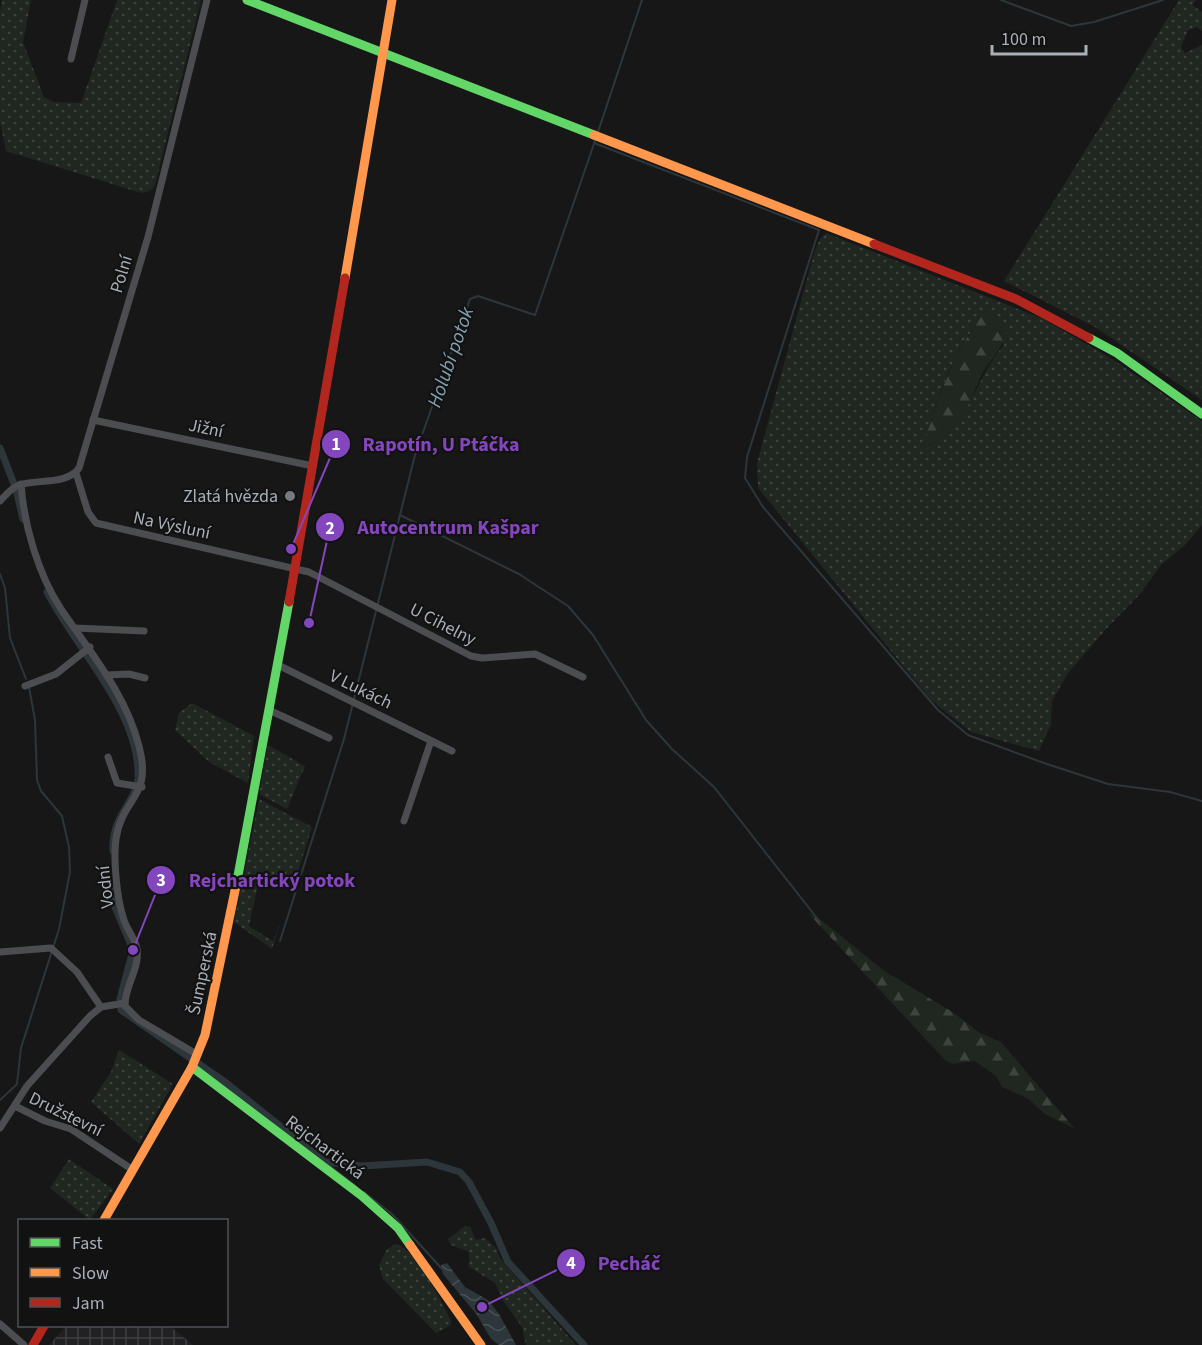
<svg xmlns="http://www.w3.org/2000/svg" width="1202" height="1345" font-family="'Source Sans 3',sans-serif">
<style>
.industrial{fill:url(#industrial-grid)}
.grass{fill:url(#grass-dots);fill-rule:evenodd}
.forest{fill:url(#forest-firs)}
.water{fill:url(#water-waves)}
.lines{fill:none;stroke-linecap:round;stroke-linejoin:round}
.stream{stroke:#2d363b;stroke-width:2}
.canal{stroke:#2d363b;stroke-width:7}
.street{stroke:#4c4d50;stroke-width:7}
.fast{stroke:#63d668;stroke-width:9}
.slow{stroke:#ff974d;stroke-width:9}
.jam{stroke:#b3261e;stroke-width:9}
.poi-dot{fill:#767a7f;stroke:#121213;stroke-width:2}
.labels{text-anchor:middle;stroke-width:4.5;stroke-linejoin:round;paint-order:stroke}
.street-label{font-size:18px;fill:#a9afb7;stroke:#121213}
.poi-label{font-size:18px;fill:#a9afb7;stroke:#121213;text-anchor:end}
.water-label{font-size:20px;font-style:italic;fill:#82a1b0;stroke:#121213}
.leader{fill:none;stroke:#8446bd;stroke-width:2}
.callout-dot{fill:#8446bd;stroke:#121213;stroke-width:2}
.mark-label{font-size:18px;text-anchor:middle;font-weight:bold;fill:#fff}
.callout-label{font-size:20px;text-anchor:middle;font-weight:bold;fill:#8446bd;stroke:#121213;stroke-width:4.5;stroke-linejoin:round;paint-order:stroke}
</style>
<defs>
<pattern id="industrial-grid" width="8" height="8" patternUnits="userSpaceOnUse" patternTransform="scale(1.5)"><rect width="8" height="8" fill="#212123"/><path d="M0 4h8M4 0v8" fill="none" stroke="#3e3f41"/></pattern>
<pattern id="grass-dots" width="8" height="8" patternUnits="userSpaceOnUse" patternTransform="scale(1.5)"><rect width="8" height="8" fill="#202620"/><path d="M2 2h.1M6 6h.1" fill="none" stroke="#3e433e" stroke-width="1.8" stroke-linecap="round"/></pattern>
<pattern id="forest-firs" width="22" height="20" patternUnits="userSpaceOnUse" patternTransform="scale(1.5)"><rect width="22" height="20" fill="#202620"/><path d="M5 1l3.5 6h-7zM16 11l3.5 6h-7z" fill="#3e433e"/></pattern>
<pattern id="water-waves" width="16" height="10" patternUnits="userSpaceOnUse" patternTransform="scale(1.5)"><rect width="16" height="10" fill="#2d363b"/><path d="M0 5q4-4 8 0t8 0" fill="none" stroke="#495155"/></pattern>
</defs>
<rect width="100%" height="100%" fill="#171718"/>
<polygon class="industrial" points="66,1326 170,1326 193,1345 49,1345"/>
<g class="grass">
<polygon points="2,0 31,0 23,42 44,97 54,102 81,103 117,0 201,0 155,185 150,191 141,193 6,151 0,122 0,12"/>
<polygon points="1179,0 1196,0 1192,5 1202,12 1202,31 1197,27 1188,30 1181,47 1185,53 1202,45 1202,400 1095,327 1004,281"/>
<path d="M826,233L1043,319L1114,360L1202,421V525L1185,545L1161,565L1140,594L1107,628L1068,673L1052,701L1051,724L1039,751L971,732L931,700L758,488L757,463L815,250L820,239ZM986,311L1004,345C985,367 981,384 967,406C956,423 941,436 927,448L924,447C935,401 955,347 986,311Z"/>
<polygon points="192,703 254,736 248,783 209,762 175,730 179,713"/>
<polygon points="268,745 305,766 287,809 259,794"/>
<polygon points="259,799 312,827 292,891 259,880 249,926 273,941 280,924 272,949 234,922"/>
<polygon points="119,1050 173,1084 139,1144 91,1102 111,1072"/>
<polygon points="69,1159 113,1189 90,1220 50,1188"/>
<polygon points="465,1226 470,1227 476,1240 485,1238 496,1248 500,1258 516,1277 576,1345 526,1345 522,1327 504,1302 495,1283 469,1267 469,1252 451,1245 448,1239"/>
<path d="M396,1244C415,1247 441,1302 451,1320V1325L436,1333L383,1279L379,1265L387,1249Z"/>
</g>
<g class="forest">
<path d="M986,311C1026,324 996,352 983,372C974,387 970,409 958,422C949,431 937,440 926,448L923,447C937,400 954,349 986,311Z"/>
<polygon points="808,913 820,919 883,970 954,1013 980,1033 1001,1042 1075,1129 1045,1114 1027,1098 1002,1087 996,1076 975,1061 952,1064 946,1061"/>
</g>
<polygon class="water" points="447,1263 465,1287 488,1300 499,1314 516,1345 499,1345 491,1339 477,1315 443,1274 441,1265"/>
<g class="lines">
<g class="stream">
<polyline points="1001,0 1071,26 1094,22 1163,0"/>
<polyline points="598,132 642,0"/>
<polyline points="594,143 819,230 747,457 745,478 763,507 938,710 968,735 1041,762 1108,784 1170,792 1202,801"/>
<polyline points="400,515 519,574 568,606 593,635 646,720 672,749 714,787 820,922"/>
<polyline points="0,574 5,588 10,638 26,679"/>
<polyline points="280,941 344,739 415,455 470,299 478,296 535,315 596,138"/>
<polyline points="0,1100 17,1084 21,1048 59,929 70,872 69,847 62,816 41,791 37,780 35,720 29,687"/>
<polyline points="325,1162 357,1187"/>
<polyline points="364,1192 392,1214 443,1270"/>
</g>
<g class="canal">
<polyline points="0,448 16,489 23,519"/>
<path d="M47,592C74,646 142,714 138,779C136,802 111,816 113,851"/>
<polyline points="114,886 115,907 133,950 120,999 121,1010 225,1082 325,1162 362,1166 427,1162 460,1172 469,1182 491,1223 508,1262 584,1345"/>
</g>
<g class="street">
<polyline points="71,59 85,0"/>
<polyline points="93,420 313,466"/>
<polyline points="76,473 88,512 96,523 309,572 471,656 482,658 535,654 583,677"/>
<path d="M21,484C24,525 38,574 61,609C90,652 126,694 139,746C153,798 122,797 116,839C113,860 117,900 124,920C127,930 135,938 137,949C140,969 124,987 125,1006L139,1020L198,1055"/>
<path d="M0,501C6,495 11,488 19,485C36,479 68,485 79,468L148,237L207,0"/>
<polyline points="75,628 144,631"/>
<polyline points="278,665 452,751"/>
<polyline points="107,675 129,674 145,678"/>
<polyline points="25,686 56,674 90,647"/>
<polyline points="269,710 329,738"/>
<polyline points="108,757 117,783 142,787"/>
<polyline points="404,821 431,741"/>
<polyline points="0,952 51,948 77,972 101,1007"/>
<polyline points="15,1106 45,1121 71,1129 133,1170"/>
<polyline points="0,1128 27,1086 90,1016 101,1007 125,1003"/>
<polyline points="0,1324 24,1345"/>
</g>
<g class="fast">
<polyline points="247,0 594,135"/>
<polyline points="1089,338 1117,353 1202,414"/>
<polyline points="237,881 289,602"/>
<polyline points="192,1067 362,1196 398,1228 410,1245"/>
</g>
<g class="slow">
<polyline points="594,135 874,244"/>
<polyline points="345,278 392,0"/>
<polyline points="104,1220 192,1067 205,1035 237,881"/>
<polyline points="410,1245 481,1345"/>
</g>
<g class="jam">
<polyline points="874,244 1016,299 1089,338"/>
<polyline points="289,602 345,278"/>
<polyline points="33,1345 44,1326"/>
</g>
</g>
<circle class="poi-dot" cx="290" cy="496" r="6"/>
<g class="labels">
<g class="street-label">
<text transform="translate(121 274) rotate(-73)" y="6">Polní</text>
<text transform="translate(206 428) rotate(12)" y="6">Jižní</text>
<text transform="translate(172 525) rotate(12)" y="6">Na Výsluní</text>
<text transform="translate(443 624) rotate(27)" y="6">U Cihelny</text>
<text transform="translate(361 689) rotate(26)" y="6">V Lukách</text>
<text transform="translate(105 887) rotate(-96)" y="6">Vodní</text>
<text transform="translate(202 973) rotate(-78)" y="6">Šumperská</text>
<text transform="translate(66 1114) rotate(26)" y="6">Družstevní</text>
<text transform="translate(325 1147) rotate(37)" y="6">Rejchartická</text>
</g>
<g class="poi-label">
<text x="278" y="502">Zlatá hvězda</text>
</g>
<g class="water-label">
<text transform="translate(450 357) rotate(-71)" y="7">Holubí potok</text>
</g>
</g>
<path class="leader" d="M291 549L336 444M309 623L330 527M133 950L161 880M482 1307L571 1263"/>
<g class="callout-dot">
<circle cx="291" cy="549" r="6"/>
<circle cx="309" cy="623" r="6"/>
<circle cx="133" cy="950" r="6"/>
<circle cx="482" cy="1307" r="6"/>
<circle cx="336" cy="444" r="15"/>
<circle cx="330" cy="527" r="15"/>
<circle cx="161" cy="880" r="15"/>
<circle cx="571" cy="1263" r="15"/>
</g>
<g class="mark-label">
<text x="336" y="450">1</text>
<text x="330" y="534">2</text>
<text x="161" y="886">3</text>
<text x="571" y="1269">4</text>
</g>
<g class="callout-label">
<text x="441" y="451">Rapotín, U Ptáčka</text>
<text x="448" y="534">Autocentrum Kašpar</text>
<text x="272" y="887">Rejchartický potok</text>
<text x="629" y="1270">Pecháč</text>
</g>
<rect x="18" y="1219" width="210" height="108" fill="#121213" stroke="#4e5155" stroke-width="1.5"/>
<rect x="30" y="1238" width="30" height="9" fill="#63d668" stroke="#4e5155" stroke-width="1.5"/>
<text x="72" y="1249" font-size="18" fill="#a9afb7">Fast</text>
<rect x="30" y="1268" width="30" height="9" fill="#ff974d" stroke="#4e5155" stroke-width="1.5"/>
<text x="72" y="1279" font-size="18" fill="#a9afb7">Slow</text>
<rect x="30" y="1298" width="30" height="9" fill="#b3261e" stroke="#4e5155" stroke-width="1.5"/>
<text x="72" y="1309" font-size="18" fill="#a9afb7">Jam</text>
<path d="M992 45v9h94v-9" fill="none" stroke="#a9afb7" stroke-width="3"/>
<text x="1001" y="45" font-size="18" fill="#a9afb7" stroke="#121213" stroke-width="4.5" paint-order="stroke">100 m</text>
</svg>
